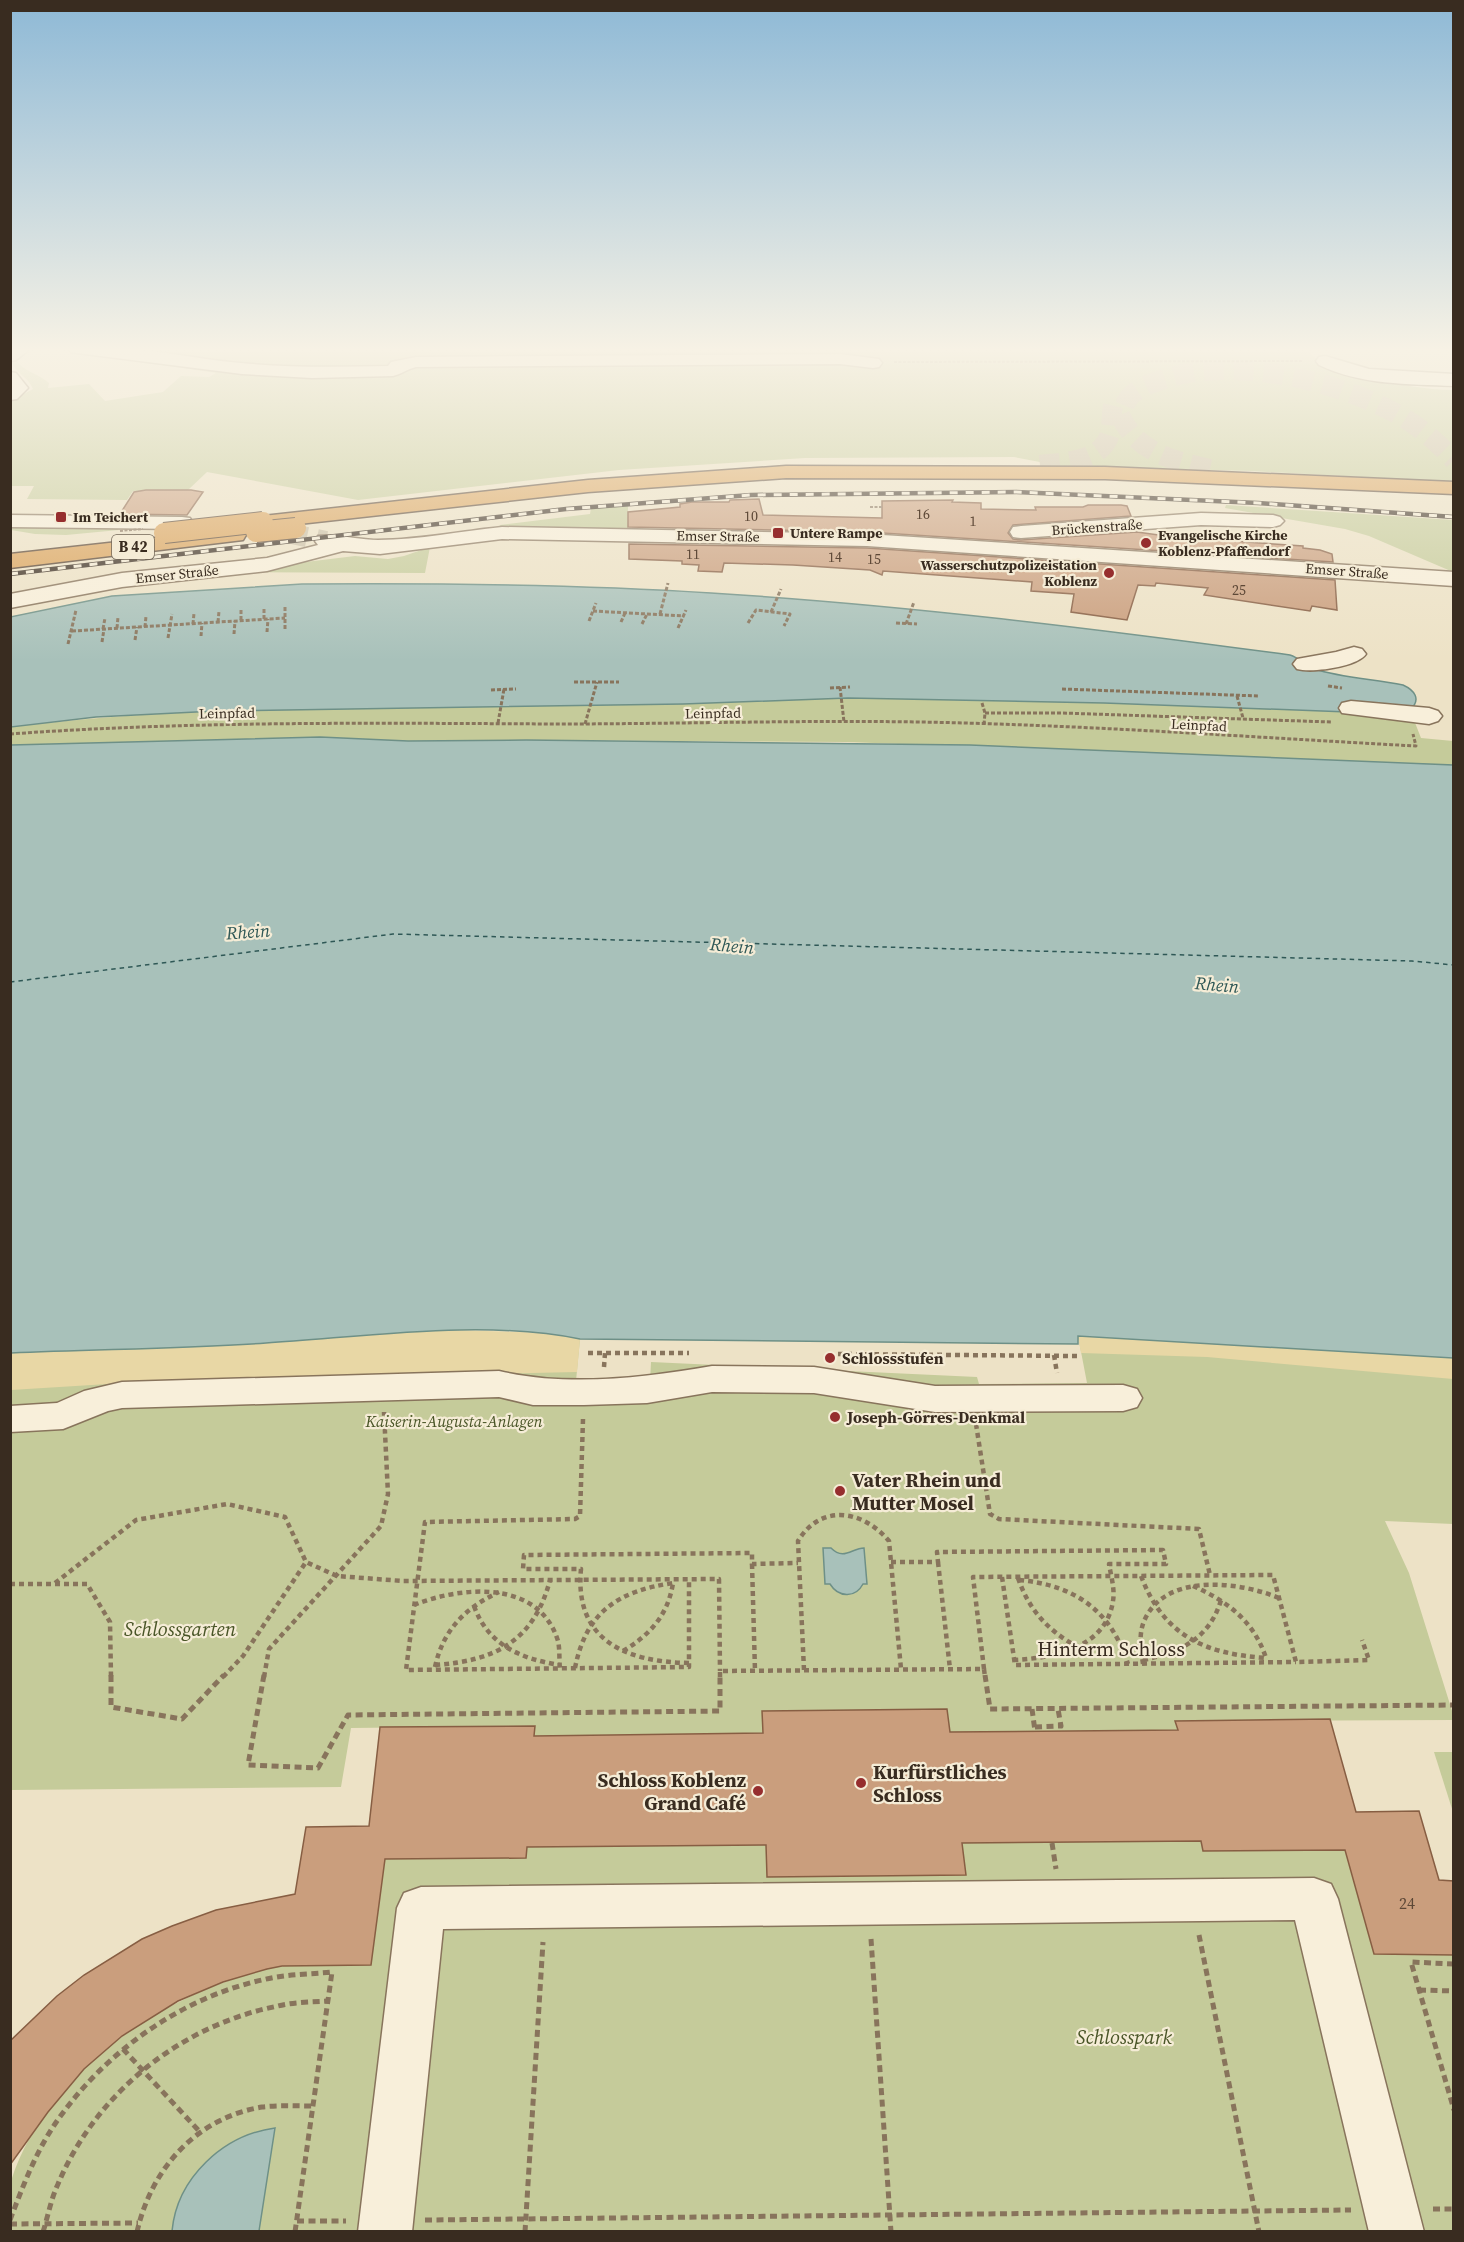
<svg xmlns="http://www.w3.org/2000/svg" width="1464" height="2242" font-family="'Source Serif 4',serif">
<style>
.green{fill:#c5cb9a}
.sand{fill:#e8d7a5}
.cemetery{fill:#bcc199}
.water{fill:#a8c1ba;stroke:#6e9087;stroke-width:1.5}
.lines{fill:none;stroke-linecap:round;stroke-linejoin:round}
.ferry{stroke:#2f5856;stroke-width:1.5;stroke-dasharray:4.5 4;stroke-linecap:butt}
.building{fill:#ca9e7d;stroke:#875e43;stroke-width:1.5}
.minor-tunnel{stroke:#c9bea5;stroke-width:20;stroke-dasharray:20 10;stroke-linecap:butt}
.highway-tunnel{stroke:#c9bea5;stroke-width:20;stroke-dasharray:20 10;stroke-linecap:butt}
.minor-casing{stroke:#88745c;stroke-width:3}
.highway-casing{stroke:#574230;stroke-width:3}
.path-far3{stroke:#88745c;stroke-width:2;stroke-dasharray:3 1.5;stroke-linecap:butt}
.path-far2{stroke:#88745c;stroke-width:3;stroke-dasharray:4 2;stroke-linecap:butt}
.path-far1{stroke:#88745c;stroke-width:4.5;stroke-dasharray:5 4;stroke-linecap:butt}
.path{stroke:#88745c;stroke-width:5;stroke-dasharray:7 4.5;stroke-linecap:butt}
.minor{fill:#f8efda;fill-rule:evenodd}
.highway{fill:#daa25a;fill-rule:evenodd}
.rail-casing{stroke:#392c20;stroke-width:4.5}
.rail{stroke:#f5ecd6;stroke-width:3;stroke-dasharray:8;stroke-linecap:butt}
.highway-bridge-casing{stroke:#574230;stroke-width:22;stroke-linecap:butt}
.path-bridge{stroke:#88745c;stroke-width:2;stroke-dasharray:3 1.5;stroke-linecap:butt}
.highway-bridge{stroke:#daa25a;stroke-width:20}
.poi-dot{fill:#962e2e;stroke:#f5ecd6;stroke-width:2}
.labels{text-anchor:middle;stroke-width:4.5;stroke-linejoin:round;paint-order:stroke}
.number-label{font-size:14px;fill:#5d4837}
.far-poi-label{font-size:14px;font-weight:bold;fill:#392c20;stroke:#f5ecd6;text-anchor:start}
.far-street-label{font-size:14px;fill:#392c20;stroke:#f5ecd6}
.shield{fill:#f5ecd6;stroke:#716657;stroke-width:1.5}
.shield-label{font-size:15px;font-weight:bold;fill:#392c20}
.poi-label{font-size:16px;font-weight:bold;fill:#392c20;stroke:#f5ecd6;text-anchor:start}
.park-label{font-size:16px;font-style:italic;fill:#495527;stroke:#f5ecd6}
.near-number-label{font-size:16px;fill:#5d4837}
.water-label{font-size:18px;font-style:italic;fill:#2f5856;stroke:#f5ecd6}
.near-poi-label{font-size:20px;font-weight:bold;fill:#392c20;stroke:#f5ecd6;text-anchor:start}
.near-park-label{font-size:20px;font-style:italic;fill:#495527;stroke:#f5ecd6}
.near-street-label{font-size:20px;fill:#392c20;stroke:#f5ecd6}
</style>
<rect width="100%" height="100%" fill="#ede2c6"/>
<g class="green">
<path d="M33,348H63L169,363L89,348H431L421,365L862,362L858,348H1307C1315,361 1324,365 1338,369L1336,373C1348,379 1360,376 1373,379C1400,384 1425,390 1453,390V482L1251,471L1061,466L1014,457L805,458L619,470L358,500L207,472L188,490L133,491L127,500L27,499L34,486H11V401L33,389C29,378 17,374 12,363L16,360C24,372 38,373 49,383L48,388L89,384L105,401L163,392L181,376L209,377L216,373L54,349H41L21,355Z"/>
<polygon points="628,505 628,531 498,529 500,525 590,514 591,508"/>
<polygon points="1226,505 1453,520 1453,572 1369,536 1345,529 1225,508"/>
<polygon points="11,526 116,528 119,530 66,535 35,534 11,530"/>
<polygon points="430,547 425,573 223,572 355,556 388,559 404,556"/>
<path d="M868,697L1104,703L1348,712L1410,710L1421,738L1453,741L1454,765L848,742L526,740L408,741L320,737L10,745V727C183,706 356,709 530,706C642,704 758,698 868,697Z"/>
<polygon points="1078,1336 1453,1358 1453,1524 1385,1521 1409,1573 1453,1714 1453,1720 1176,1721 1178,1730 950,1732 947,1709 763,1711 763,1733 534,1736 535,1726 351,1728 341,1787 11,1790 11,1353 580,1339 576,1381 650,1382 651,1362 977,1377 979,1384 1087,1383"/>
<polygon points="1434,1752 1453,1752 1453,1812"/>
<path d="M1201,1841L1203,1851L1345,1850L1374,1954L1453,1955V2231L11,2232C11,2216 7,2196 11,2181C46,2073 158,1996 267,1969C299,1961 338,1965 371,1965L385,1859L526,1858L527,1847L766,1845L966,1874L962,1843Z"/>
</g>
<g class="sand">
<polygon points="453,1330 552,1333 580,1339 577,1372 140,1382 11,1390 11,1353"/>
<polygon points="1078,1336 1453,1358 1453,1379 1207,1357 1081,1353"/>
</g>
<polygon class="cemetery" points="431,348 858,348 862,362 859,365 421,365"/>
<g class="water">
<path d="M302,584C438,583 575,584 711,593C905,605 1098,629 1290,655C1300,658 1305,666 1314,669C1343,678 1374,679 1403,685C1414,690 1422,699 1410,710L1348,712L1104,703L848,698L683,704L216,711L96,717L11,727L10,617L112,596Z"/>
<path d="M320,737L408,741L526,740L970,745L1453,765V1358L1078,1336V1344L580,1339C484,1319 364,1337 266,1343C181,1349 96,1349 11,1353V745Z"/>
<path d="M823,1548H831C844,1561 852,1548 864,1548L867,1584H863C855,1599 838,1597 830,1584H825Z"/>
<path d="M275,2128L259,2231H172C177,2178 223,2135 275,2128Z"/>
</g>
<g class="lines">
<polyline class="ferry" points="10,982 393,934 1412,961 1454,965"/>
</g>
<g class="building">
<polygon points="146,490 191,490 203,492 187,515 120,514 134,492"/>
<polygon points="759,499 763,515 882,518 882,501 953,500 952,502 981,503 981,509 1036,510 1035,507 1083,507 1088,505 1121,505 1127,506 1131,516 1013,525 1008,533 1013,539 1021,540 1137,532 1173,537 1303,546 1303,548 1320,550 1332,554 1333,562 867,532 628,527 628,512 680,507 680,504 692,502 729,502 730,500"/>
<polygon points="629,544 867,548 1335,580 1337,610 1312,606 1310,611 1204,595 1208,588 1156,583 1155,586 1138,585 1127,620 1071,612 1074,594 1031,591 1032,582 883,571 882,575 870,570 793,565 724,563 722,572 698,571 699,565 682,564 682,561 629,559"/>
<polygon points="947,1709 950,1732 1178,1730 1175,1721 1330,1719 1356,1812 1419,1811 1439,1880 1454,1881 1454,1955 1374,1954 1345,1850 1203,1851 1201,1841 962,1843 966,1875 767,1877 766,1845 527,1847 526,1858 385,1859 371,1965 282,1966 267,1969 223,1982 178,2001 122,2036 84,2069 48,2112 10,2165 10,2041 57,1996 84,1975 142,1939 172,1926 216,1910 295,1894 306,1827 369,1826 380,1727 535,1726 534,1736 763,1733 762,1711"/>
</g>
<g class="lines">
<polyline class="minor-tunnel" points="258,527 326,541"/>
<g class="highway-tunnel">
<path d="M1040,465C1064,462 1103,462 1110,433C1113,422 1110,411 1115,400"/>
<path d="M1210,469C1173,461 1136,452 1120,415C1123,410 1125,403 1128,399C1136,388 1152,383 1164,379C1233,356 1335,380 1397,414C1419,426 1437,442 1454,460"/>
</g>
<defs>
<g id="minor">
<polygon points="10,348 31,348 16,360 10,361"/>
<path d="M68,348C125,342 184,358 241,363C290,368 339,367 388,366L391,362L416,357L840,354L879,359L882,363L879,367L873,368L840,364L416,367C407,369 402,374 393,376L312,378L242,374L77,353L71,352Z"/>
<path d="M1325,356L1369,369L1454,374V386C1408,384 1360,385 1319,365L1316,361L1319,357Z"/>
<polygon points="10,372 16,373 28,388 17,399 10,400"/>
<polygon points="1201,513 1273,515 1280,517 1284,521 1280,525 1273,527 1201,525 1021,538 1013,537 1010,532 1013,527 1021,526"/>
<polygon points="10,515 182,517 190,518 193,523 190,528 182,529 10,527"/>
<path d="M502,527L867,534L1454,572V586L867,546L502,539L380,554L343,551L267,571L122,587L10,608V594L122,573L267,558L318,545L315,541L318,536C333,533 360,540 378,540C419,540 461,531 502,527Z"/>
<path d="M1354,647L1362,649L1366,654C1357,667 1312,673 1297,669L1293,664L1297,659L1336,652Z"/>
<polygon points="1351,701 1429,708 1438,711 1442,716 1438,721 1429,724 1342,713 1339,708 1342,703"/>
<path d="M712,1366L814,1367L935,1386L1123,1385L1137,1389L1142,1398L1137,1407L1123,1411L935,1412L814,1393L712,1392L647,1403L584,1405H533L499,1397L122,1408L108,1411L63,1429L10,1432V1406L57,1403L84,1391L122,1382L499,1371C569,1387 642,1378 712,1366Z"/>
<polygon points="1314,1878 1331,1884 1338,1899 1424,2232 1369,2232 1295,1920 443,1929 412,2232 358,2232 397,1908 404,1893 421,1887"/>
</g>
<g id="highway">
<polygon points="786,466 1105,467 1454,482 1454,494 1105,479 786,478 588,492 263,528 255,527 252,522 255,517 263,516 588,480"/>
<polygon points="235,529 243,530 246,535 243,540 10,568 10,554"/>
</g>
</defs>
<use href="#minor" class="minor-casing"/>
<use href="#highway" class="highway-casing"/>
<g class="path-far3">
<polyline points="894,362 1303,361"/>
<polyline points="870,507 882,507"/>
</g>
<g class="path-far2">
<polyline points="285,607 285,631"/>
<polyline points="264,609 264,619"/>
<polyline points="241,610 241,621"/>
<polyline points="593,611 684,616"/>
<polyline points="771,612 781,589"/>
<polyline points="660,614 668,583"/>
<polyline points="589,621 596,603"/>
<polyline points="218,622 219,611"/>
<polyline points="621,622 625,613"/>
<polyline points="748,623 756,610 790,614 784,626"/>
<polyline points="896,623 917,624"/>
<polyline points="193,624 194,613"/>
<polyline points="642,624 647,614"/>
<polyline points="906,624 914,602"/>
<polyline points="145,627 146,616"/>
<polyline points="117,628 118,617"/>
<polyline points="678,628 686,610"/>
<polyline points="103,629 105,618"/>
<polyline points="72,631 285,618"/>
<polyline points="267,632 268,619"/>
<polyline points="234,634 235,621"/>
<polyline points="201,636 202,623"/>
<polyline points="168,638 172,614"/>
<polyline points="135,640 137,627"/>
<polyline points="102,642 104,629"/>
<polyline points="68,644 76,610"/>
<polyline points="574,682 619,682"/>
<polyline points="1328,686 1342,688"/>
<polyline points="840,687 844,722"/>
<polyline points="830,688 850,687"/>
<polyline points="1062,689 1259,696"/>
<polyline points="491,690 516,689"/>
<polyline points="1237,696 1243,718"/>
<polyline points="982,703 985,713 984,724"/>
<polyline points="985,713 1062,713 1331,722"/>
<polyline points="498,723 504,689"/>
<polyline points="585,724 597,682"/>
<path d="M10,734C191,721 372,723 554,724C691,724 827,719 964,723C1115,727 1265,738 1416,746L1413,734"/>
</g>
<g class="path-far1">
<polyline points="588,1353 689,1353"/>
<polyline points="838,1354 1077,1356"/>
<polyline points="1054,1355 1057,1373"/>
<polyline points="604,1367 605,1353"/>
<polyline points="583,1419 580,1516 575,1519 425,1522 406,1670 689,1667 689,1580"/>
<polyline points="976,1424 990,1514 999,1519 1199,1529 1210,1575"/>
<path d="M891,1562H938L937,1552L1163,1550L1166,1564H1109C1111,1576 1115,1589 1113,1601C1106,1648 1054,1658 1014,1660"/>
<polyline points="938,1562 950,1669"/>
<polyline points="752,1564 755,1671"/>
<path d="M1141,1576C1164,1636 1205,1654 1266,1658"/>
<polyline points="1002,1577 1015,1665 1296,1662"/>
<path d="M1018,1578C1029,1610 1048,1631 1078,1647"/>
<path d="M1019,1580C1074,1585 1111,1610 1128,1664"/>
<polyline points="55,1583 136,1520 227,1504 285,1517 306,1562 337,1576 403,1581 719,1579 720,1671"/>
<polyline points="10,1584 87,1584 110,1622 111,1677"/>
<path d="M1193,1586C1227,1601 1254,1621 1266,1658"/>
<path d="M414,1605C461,1586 539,1579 558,1641C560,1650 559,1660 560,1669"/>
<path d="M474,1606C488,1645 521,1659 560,1665"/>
<path d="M623,1651C650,1635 668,1615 673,1583"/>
<path d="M1143,1660C1180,1653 1210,1638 1221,1600"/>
<path d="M689,1663C627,1662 574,1641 581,1569H523L524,1555L752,1553V1564L798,1563"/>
<path d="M1143,1664C1141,1649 1138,1633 1145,1619C1167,1572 1241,1582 1279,1598"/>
<path d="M435,1665C495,1661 534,1641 550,1580"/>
<path d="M435,1667C443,1630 465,1608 499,1592"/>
<path d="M575,1668C586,1612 618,1591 673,1583"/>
<polyline points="984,1669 973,1577 1273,1575 1296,1662 1369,1660 1362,1640"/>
<path d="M804,1670L798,1541C821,1503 863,1510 889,1541L901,1669"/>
<polyline points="223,1677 243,1656 306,1562"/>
<polyline points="264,1677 269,1649 381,1526 388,1494 384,1412"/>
<polyline points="720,1677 720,1671 984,1669 985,1677"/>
</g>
<g class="path">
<polyline points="111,1675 111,1707 182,1719 224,1675"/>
<polyline points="264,1675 248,1765 318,1768 348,1715 720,1711 720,1675"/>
<polyline points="985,1675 990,1709 1454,1705"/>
<polyline points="1032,1709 1035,1731"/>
<polyline points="1035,1727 1061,1726 1058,1709"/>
<polyline points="1052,1843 1056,1869"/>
<polyline points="1199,1935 1259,2232"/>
<polyline points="871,1939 891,2232"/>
<polyline points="1454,1964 1411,1962 1454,2110"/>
<polyline points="1419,1990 1454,1991"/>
<polyline points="123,2049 200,2132"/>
<polyline points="1433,2209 1454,2209"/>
<path d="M10,2220C23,2186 36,2151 57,2121C108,2048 189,1992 277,1977C295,1974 314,1974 332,1972L295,2232"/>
<polyline points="425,2220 1351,2210"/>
<polyline points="297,2221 346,2221"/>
<polyline points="10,2224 138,2223"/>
<path d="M43,2232C48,2216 51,2199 58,2184C96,2093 181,2025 278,2006C294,2002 312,2002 328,2001"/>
<path d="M137,2232C151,2169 196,2118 262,2107C279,2105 296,2106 313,2106"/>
<polyline points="525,2232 543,1942"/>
</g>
<use href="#minor" class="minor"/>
<use href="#highway" class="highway"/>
<defs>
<polyline id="rail" points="10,574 566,509 751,495 1016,492 1258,503 1454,517"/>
</defs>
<use href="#rail" class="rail-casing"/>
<use href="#rail" class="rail"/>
<defs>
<g id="highway-bridge">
<polyline points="256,532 296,528"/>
<polyline points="164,533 263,522"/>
</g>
</defs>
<use href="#highway-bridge" class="highway-bridge-casing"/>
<polyline class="path-bridge" points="120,531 143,529"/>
<use href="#highway-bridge" class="highway-bridge"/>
</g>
<linearGradient id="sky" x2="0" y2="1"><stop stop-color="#8eb9d6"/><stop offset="0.53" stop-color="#f7f2e5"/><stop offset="1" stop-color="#f7f2e5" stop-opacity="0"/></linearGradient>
<rect width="1464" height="661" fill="url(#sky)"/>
<g class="poi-dot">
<rect x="55" y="511" width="12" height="12" rx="3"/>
<rect x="772" y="527" width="12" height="12" rx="3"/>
<circle cx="1146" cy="543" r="6"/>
<circle cx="1109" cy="573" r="6"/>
<circle cx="830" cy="1358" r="6"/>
<circle cx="835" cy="1417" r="6"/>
<circle cx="840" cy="1491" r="6"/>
<circle cx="861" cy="1783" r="6"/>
<circle cx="758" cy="1791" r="6"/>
</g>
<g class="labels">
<g class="number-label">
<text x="923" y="519">16</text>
<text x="751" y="521">10</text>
<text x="973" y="526">1</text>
<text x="693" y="559">11</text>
<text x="835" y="562">14</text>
<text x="874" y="564">15</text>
<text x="1239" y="595">25</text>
</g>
<g class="far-poi-label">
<text x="73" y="522">Im Teichert</text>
<text x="790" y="538">Untere Rampe</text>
<text x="1158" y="540">Evangelische Kirche<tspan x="1158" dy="16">Koblenz-Pfaffendorf</tspan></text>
<text x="1097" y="570" text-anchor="end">Wasserschutzpolizeistation<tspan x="1097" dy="16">Koblenz</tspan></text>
</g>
<g class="far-street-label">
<text transform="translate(1097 527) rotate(-4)" y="5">Brückenstraße</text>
<text transform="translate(718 536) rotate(1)" y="5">Emser Straße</text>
<text transform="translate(1347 571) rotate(4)" y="5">Emser Straße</text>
<text transform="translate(177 574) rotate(-6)" y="5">Emser Straße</text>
<text transform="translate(227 713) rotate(-1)" y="5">Leinpfad</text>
<text transform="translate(713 713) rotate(-1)" y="5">Leinpfad</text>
<text transform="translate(1199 725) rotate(3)" y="5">Leinpfad</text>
</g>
<rect class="shield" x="112" y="535" width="42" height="24" rx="4.5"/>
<g class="shield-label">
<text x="133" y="552">B 42</text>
</g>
<g class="poi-label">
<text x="842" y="1364">Schlossstufen</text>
<text x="847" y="1423">Joseph-Görres-Denkmal</text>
</g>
<g class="park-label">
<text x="454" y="1427">Kaiserin-Augusta-Anlagen</text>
</g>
<g class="near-number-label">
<text x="1407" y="1909">24</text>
</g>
<g class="water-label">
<text transform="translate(248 932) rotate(-4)" y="6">Rhein</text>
<text transform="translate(732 946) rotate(5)" y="6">Rhein</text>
<text transform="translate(1217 985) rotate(5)" y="6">Rhein</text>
</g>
<g class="near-poi-label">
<text x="852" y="1487">Vater Rhein und<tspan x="852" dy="23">Mutter Mosel</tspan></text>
<text x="873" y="1779">Kurfürstliches<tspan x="873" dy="23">Schloss</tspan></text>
<text x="746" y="1787" text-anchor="end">Schloss Koblenz<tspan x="746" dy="23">Grand Café</tspan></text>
</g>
<g class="near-park-label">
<text x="180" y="1636">Schlossgarten</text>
<text x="1124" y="2044">Schlosspark</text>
</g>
<g class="near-street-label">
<text x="1111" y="1656">Hinterm Schloss</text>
</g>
</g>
<rect width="1464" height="2242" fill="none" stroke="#392c20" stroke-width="24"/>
</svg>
